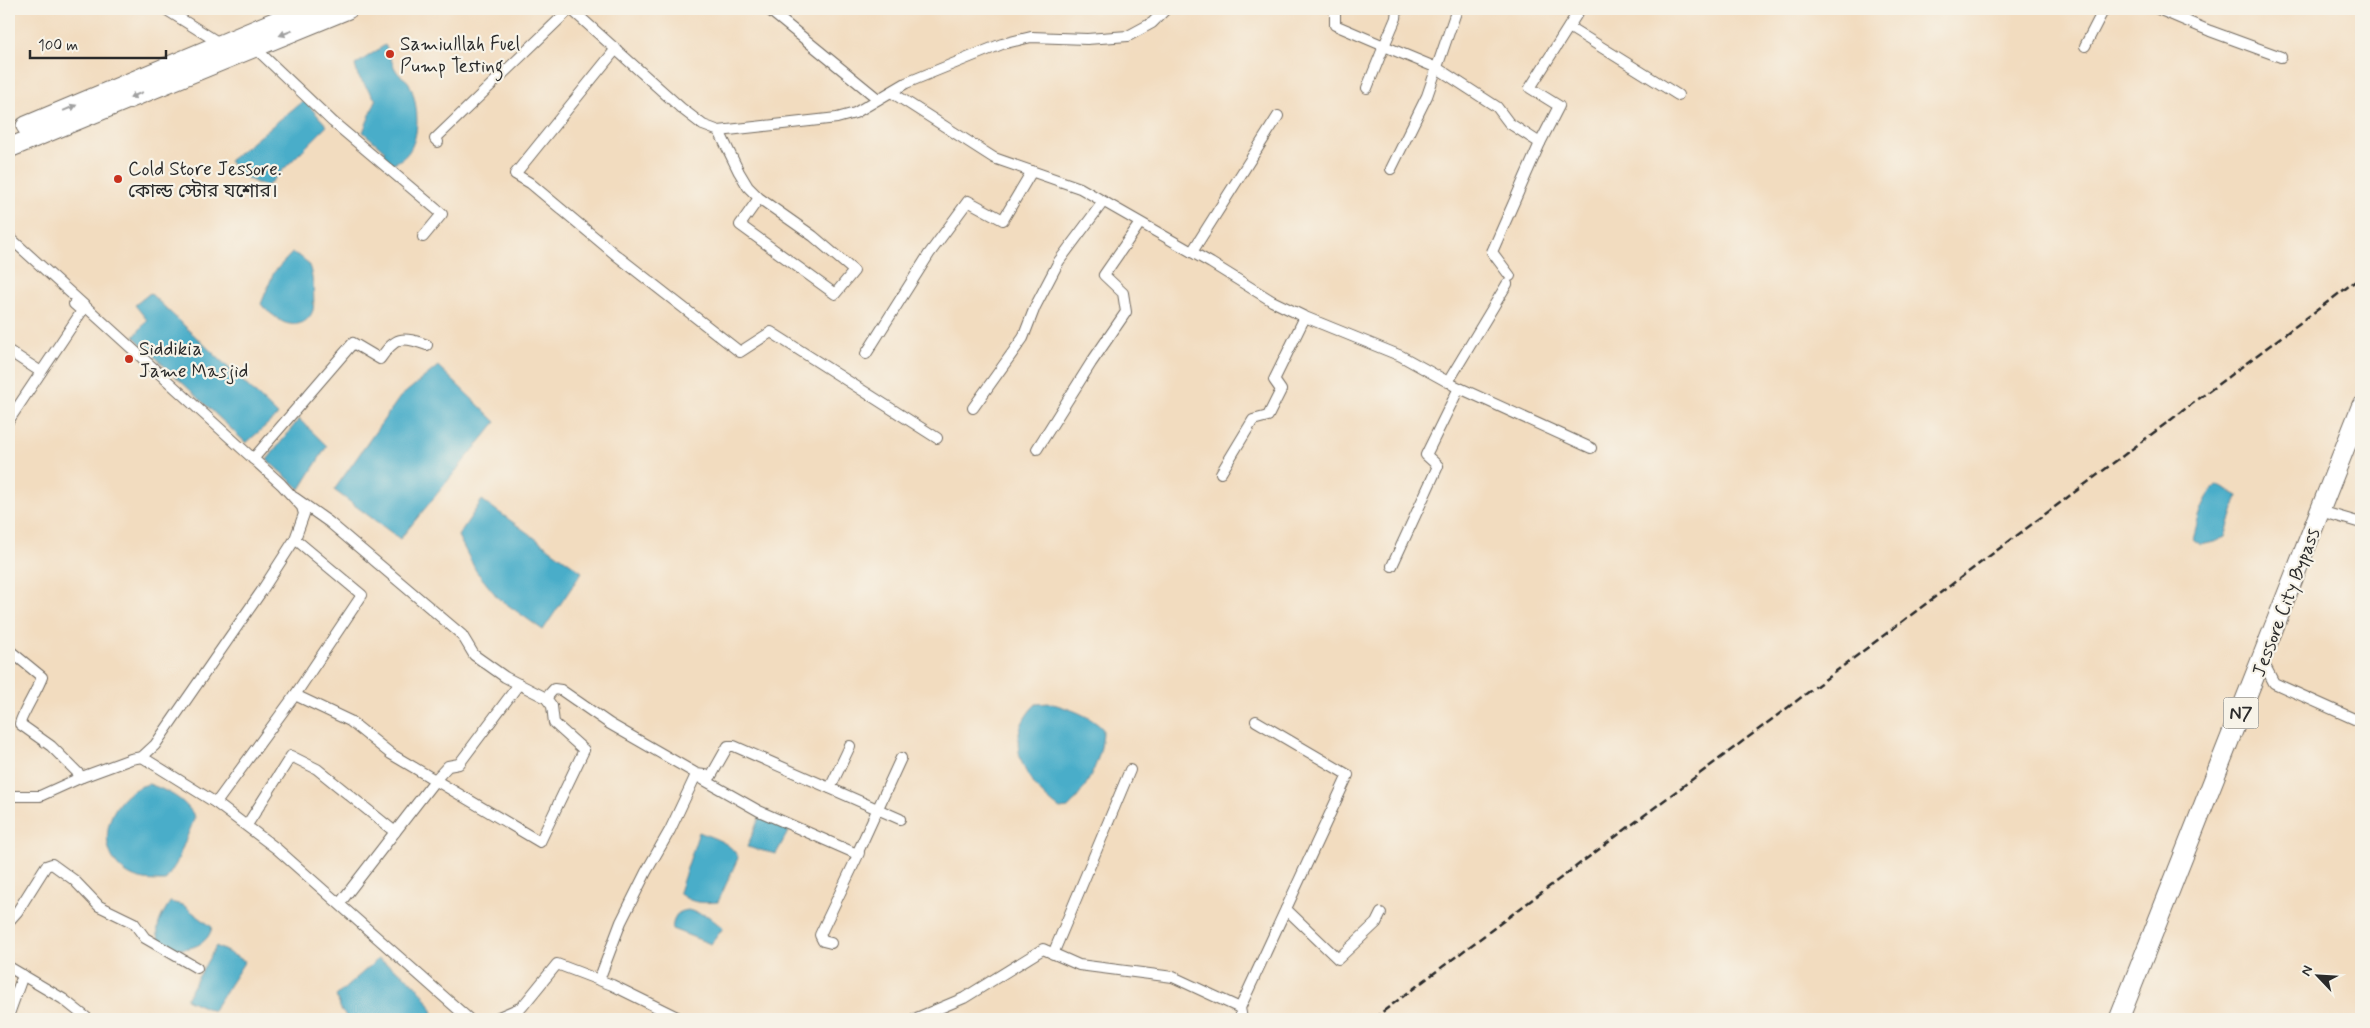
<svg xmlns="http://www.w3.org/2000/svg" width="2370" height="1028" font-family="Mynerve,'Noto Sans Bengali',sans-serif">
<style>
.water{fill:#4aadc9;stroke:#3a6c7a}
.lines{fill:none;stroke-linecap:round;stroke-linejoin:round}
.street-casing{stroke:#71695f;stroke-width:12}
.highway-casing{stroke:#71695f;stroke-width:21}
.street{stroke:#fff;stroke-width:10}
.highway{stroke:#fff;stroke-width:19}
.rail{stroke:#2b2b2b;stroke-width:2.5;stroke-dasharray:8 4;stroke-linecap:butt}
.oneway{fill:#a0a0a0}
.poi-dot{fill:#c8321e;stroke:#f7f3e8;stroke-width:2}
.labels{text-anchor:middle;stroke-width:4.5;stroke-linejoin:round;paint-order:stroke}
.shield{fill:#f7f3e8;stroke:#686764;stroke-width:1}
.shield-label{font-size:18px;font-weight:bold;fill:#2b2b2b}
.poi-label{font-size:19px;fill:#2b2b2b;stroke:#f7f3e8;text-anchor:start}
.street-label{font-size:19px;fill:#2b2b2b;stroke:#f7f3e8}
</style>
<rect width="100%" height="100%" fill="#f7f3e8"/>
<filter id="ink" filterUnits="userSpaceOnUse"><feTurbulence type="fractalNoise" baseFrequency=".02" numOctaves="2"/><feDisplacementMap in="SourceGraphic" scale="10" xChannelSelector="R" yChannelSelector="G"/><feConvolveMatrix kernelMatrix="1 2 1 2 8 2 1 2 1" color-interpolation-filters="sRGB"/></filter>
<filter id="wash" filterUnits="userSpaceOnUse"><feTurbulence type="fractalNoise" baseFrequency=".0096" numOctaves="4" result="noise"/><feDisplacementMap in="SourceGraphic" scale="20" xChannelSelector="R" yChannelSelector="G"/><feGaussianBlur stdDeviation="1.12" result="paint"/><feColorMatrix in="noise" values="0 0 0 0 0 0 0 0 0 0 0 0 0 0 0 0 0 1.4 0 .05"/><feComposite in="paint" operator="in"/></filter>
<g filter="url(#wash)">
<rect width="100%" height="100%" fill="#f2dcbf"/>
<g class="water">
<path d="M385,45C390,53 392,66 398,73C401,77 406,78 409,83C421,108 423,159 389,164L382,156L385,151L363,132L376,100L358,76L355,65Z"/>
<path d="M304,100L327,126L267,186C249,182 240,174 229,161Z"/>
<path d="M292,253C298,255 304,258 308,264C313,271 315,301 313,310C308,326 290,328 278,319C272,314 265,310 261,304L274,272Z"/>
<polygon points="150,293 278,415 246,443 134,337 147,320 135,305"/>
<polygon points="438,366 496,422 400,539 334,490 400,397"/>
<polygon points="299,419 327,446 300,489 267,460"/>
<path d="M2217,485L2238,496L2225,537L2214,542L2201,545L2193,539C2198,520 2202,499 2217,485Z"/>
<polygon points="482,500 582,572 543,630 498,598 476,571 458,536"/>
<path d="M1050,703C1070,709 1088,714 1103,729C1103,757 1087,789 1068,808L1060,809C1026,785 999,740 1036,704Z"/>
<path d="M149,784C168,791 185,799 195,817L176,864L165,881C151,881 137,881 125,872C91,847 110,792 149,784Z"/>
<polygon points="760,816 789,830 776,854 747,847"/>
<path d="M699,832C713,838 733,843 738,858L718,902C704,903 689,904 679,892Z"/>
<path d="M170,902L183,905L212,927C207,955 161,954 158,935C156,923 164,912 170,902Z"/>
<path d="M688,910L708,916L723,928L711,944L672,929C674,917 675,912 688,910Z"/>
<polygon points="216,946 245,961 213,1011 186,999"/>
<path d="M378,959C405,974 426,988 435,1019H349L342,1012L336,996Z"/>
</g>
</g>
<g filter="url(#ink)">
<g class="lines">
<defs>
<g id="street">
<polyline points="165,9 221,44"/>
<polyline points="571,9 681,108 703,125 719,131 837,118 855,113 906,83 1002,44 1031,37 1087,39 1128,36 1152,23 1166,9"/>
<polyline points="768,9 878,99"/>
<polyline points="1335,9 1335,25 1384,46 1396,18 1397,9"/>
<polyline points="2158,9 2210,31 2281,57"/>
<polyline points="1569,27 1678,95"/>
<polyline points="253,46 333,122 442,214 423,237"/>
<polyline points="2085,46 2104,9"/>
<polyline points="616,49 515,174 530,183 616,255 740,352 771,332 937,438"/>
<polyline points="1367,88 1384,46 1437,68 1497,107 1509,123 1540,143 1492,252 1510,276"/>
<polyline points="891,92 994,158 1080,188 1211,263 1272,301 1305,317 1401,356 1448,382 1507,284"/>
<polyline points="719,131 739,172 748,187 759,198 813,236 854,271 835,294 740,225 759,198"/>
<polyline points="438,142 435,139 570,9"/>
<polyline points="1540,143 1559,106 1530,88 1580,9"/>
<polyline points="1391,169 1427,96 1457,9"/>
<polyline points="9,237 281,484 302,507 304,514 295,539 261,592 155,745 142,757 131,759 82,777 40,796 9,796"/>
<polyline points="1192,252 1278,116"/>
<polyline points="9,351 41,372"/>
<polyline points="866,354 929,254 968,201 1003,220 1032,171"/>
<polyline points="1453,385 1591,448"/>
<polyline points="973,408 1023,338 1035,307 1059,261 1103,202"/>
<polyline points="9,420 82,311 74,304"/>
<polyline points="1037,449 1091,363 1126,312 1123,293 1104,275 1140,223"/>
<path d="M253,459L353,343L380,359C396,336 402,336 427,345"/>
<polyline points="1221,473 1253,420 1268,416 1281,390 1274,380 1305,317"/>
<polyline points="295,498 329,522 462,635 474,655 505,677 546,698 552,706 554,723 584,750 540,842 391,754 350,721 295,695 362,595 295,539"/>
<polyline points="2320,511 2361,523"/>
<polyline points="1392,566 1438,466 1426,455 1459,388"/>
<path d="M9,650L42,677C38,689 20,717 20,724L51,746L82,777"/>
<polyline points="2262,660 2274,683 2361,722"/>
<polyline points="546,698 554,689 561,690 610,724 697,774 711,776 728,746 734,746 900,819"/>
<polyline points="142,757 216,803 277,849 469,1019"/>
<polyline points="830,788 850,746"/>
<polyline points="216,803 295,695"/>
<polyline points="247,825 291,756 317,769 395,832"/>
<polyline points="340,903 436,779 448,766 459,764 519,684"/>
<polyline points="1286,909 1338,959 1376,923 1381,913"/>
<polyline points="9,921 17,912 46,866 52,864 74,880 99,906 134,923 145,938 197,968"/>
<polyline points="831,943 823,941 820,935 859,853"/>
<polyline points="1053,954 1130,770"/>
<polyline points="9,967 63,999 88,1019"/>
<polyline points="599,980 621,922 646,872 670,830 695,777 697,776 759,811 857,854 901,758"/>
<polyline points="1240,1008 1348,775 1256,721"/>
<polyline points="9,1014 23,975"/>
<polyline points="494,1019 522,1007 557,964 612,985 681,1019"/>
<polyline points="914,1019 964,998 1043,949 1079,965 1173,977 1240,1008 1242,1019"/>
</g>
<g id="highway">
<polyline points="26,126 305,9"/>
<polyline points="9,148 348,9"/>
<polyline points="2119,1019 2361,407"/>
</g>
</defs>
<use href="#street" class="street-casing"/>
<use href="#highway" class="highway-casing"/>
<use href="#street" class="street"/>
<use href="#highway" class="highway"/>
<polyline class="rail" points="1373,1019 2361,277"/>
</g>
<defs><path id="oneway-solid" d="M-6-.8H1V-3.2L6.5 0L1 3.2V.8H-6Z" transform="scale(1.25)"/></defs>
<g class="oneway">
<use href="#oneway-solid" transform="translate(286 33) rotate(159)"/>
<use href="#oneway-solid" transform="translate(136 95) rotate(157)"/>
<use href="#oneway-solid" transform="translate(70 108) rotate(-23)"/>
</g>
</g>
<g class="poi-dot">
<circle cx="390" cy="54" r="5"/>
<circle cx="118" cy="179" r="5"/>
<circle cx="129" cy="359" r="5"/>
</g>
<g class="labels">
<rect class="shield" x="2223.5" y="697.5" width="35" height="31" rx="4"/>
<g class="shield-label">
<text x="2241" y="719">N7</text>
</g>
<g class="poi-label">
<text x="400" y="50">Samiulllah Fuel<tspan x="400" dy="22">Pump Testing</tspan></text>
<text x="128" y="175">Cold Store Jessore.<tspan x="128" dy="22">কোল্ড স্টোর যশোর।</tspan></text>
<text x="139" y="355">Siddikia<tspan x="139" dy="22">Jame Masjid</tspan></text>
</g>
<g class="street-label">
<text transform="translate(2285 602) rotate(-69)" y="7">Jessore City Bypass</text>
</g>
</g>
<rect width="2370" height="1028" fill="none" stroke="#f7f3e8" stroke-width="30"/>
<g transform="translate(2318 976) rotate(295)" stroke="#f7f3e8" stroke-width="4" paint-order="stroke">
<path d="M0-4L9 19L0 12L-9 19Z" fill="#2b2b2b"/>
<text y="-8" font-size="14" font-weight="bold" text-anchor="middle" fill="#2b2b2b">N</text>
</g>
<path d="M30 50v8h136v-8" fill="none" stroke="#2b2b2b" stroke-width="2.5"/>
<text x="38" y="50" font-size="15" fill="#2b2b2b" stroke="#f7f3e8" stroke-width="4" paint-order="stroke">100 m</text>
</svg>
